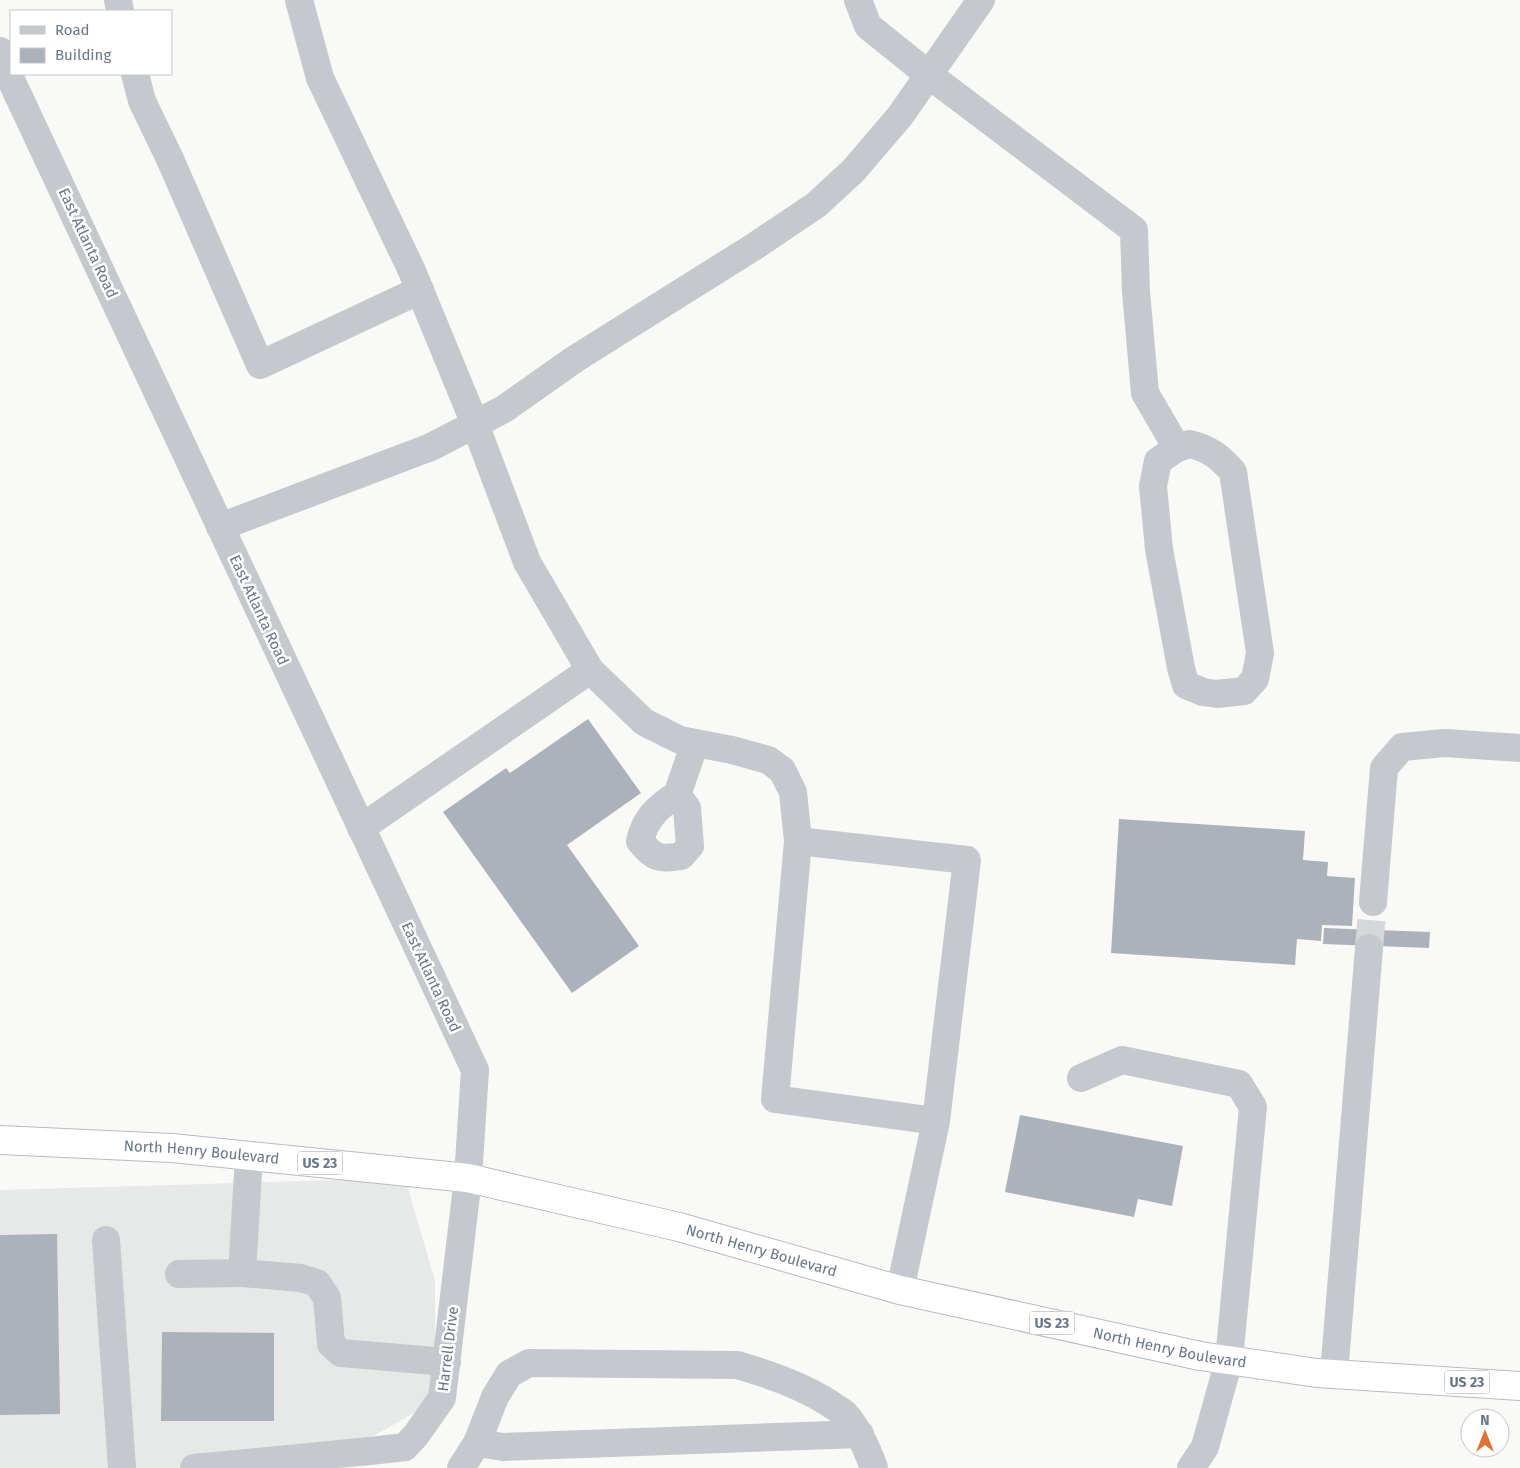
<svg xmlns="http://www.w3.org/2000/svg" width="1520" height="1468" font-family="'Fira Sans',sans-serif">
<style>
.built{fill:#e7e8e8}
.building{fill:#acb2b9}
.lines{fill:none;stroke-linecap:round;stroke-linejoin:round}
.minor-tunnel{stroke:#d5d8db;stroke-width:28;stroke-dasharray:28 14;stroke-linecap:butt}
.highway-casing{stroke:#b8bbbe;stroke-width:30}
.minor{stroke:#c5c8cc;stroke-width:28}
.highway{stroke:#fff;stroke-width:28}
.labels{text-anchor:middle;stroke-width:5;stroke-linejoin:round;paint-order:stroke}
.shield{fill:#fff;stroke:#979fab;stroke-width:1}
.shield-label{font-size:14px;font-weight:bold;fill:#6a7687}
.street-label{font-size:15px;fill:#6a7687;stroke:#fff}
</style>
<rect width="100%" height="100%" fill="#f9f9f7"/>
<polygon class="built" points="405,1178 435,1281 435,1401 317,1468 0,1468 0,1190"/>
<g class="building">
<polygon points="588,719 641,793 567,845 639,946 572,993 443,812 506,768 510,773"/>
<polygon points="1119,819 1305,831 1303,860 1328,862 1327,876 1355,878 1352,926 1322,925 1321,941 1297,939 1295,965 1111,953"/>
<polygon points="1324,928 1430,932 1429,948 1323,944"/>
<polygon points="1020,1115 1183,1146 1172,1206 1138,1199 1134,1217 1005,1192"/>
<polygon points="57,1234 60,1414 0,1415 0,1235"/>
<polygon points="162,1332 274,1333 274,1421 161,1421"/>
</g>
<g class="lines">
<polyline class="minor-tunnel" points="1369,948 1373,902"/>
<defs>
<g id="highway">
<path id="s1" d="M0,1140L172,1148L468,1178L679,1227L900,1290L1200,1356L1317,1373L1520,1386"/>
</g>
</defs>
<use href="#highway" class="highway-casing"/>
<g class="minor">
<polyline points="118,0 120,11"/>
<polyline points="299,0 320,78 412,271 475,424 527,562 590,670 644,722 680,740 732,750 768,760 782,770 793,792 798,841"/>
<polyline points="858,0 868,26 929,75 1134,230 1136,292 1145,393 1177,448"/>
<polyline points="0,51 12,82 475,1070 468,1178 442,1398 416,1435 405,1447 370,1451 194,1468"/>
<polyline points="135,74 142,101 170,159 260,365 420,290"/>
<path d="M1190,444C1210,449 1220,457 1233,472L1260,653L1255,679L1244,691L1217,694L1203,692L1186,685L1181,668L1159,549L1153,486L1158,461L1177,448Z"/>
<polyline points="220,527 431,447 504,409 575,359 752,248 816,205 853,171 900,116 981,0"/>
<path d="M677,795L687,808L690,846L681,856C660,860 653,858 640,841C645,819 658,806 677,795L695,743"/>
<polyline points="361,828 590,670"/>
<polyline points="1373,902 1384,768 1402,747 1445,743 1520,748"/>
<polyline points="1081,1078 1122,1060 1239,1084 1253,1107 1229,1360 1205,1447 1191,1468"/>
<polyline points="106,1240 122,1468"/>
<polyline points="242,1273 301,1278 317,1283 327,1298 331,1344 341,1353 447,1362"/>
<polyline points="179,1274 242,1273 249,1156"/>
<polyline points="900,1290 936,1121 775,1099 798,841 967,860 936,1121"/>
<polyline points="1334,1374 1369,948"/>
<polyline points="477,1443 503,1447 860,1434"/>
<path d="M461,1468L477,1443L495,1397L509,1374L529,1363L737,1365C769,1374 801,1385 829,1403C834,1407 841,1410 845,1414C859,1430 867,1448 874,1468"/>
</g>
<use href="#highway" class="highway"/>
</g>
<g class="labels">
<g class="shield">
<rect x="297.5" y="1151.5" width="45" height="23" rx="4"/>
<rect x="1029.5" y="1311.5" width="45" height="23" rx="4"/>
<rect x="1444.5" y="1370.5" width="45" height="23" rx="4"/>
</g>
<g class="shield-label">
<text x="320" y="1168">US 23</text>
<text x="1052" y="1328">US 23</text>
<text x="1467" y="1387">US 23</text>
</g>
<g class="street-label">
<text transform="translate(88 243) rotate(65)" y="5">East Atlanta Road</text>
<text transform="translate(259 610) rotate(65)" y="5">East Atlanta Road</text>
<text transform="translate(431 977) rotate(65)" y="5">East Atlanta Road</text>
<text dy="5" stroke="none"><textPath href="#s1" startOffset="202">North Henry Boulevard</textPath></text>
<text dy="5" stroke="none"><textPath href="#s1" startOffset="772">North Henry Boulevard</textPath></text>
<text dy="5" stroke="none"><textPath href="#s1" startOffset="1192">North Henry Boulevard</textPath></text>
<text transform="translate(448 1349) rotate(-83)" y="5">Harrell Drive</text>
</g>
</g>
<rect x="10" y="10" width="162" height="65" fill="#ffffff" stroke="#c3c8cf"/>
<rect x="20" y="26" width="25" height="8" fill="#c5c8cc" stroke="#c3c8cf"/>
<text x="55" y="35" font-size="15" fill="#6a7687">Road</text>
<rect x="20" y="48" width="25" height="15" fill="#acb2b9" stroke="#c3c8cf"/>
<text x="55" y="60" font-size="15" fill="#6a7687">Building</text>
<g transform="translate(1485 1433)"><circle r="24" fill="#ffffff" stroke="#c3c8cf"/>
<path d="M0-4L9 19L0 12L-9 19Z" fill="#dd7234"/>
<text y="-8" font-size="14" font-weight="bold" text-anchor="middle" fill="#6a7687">N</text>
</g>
</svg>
